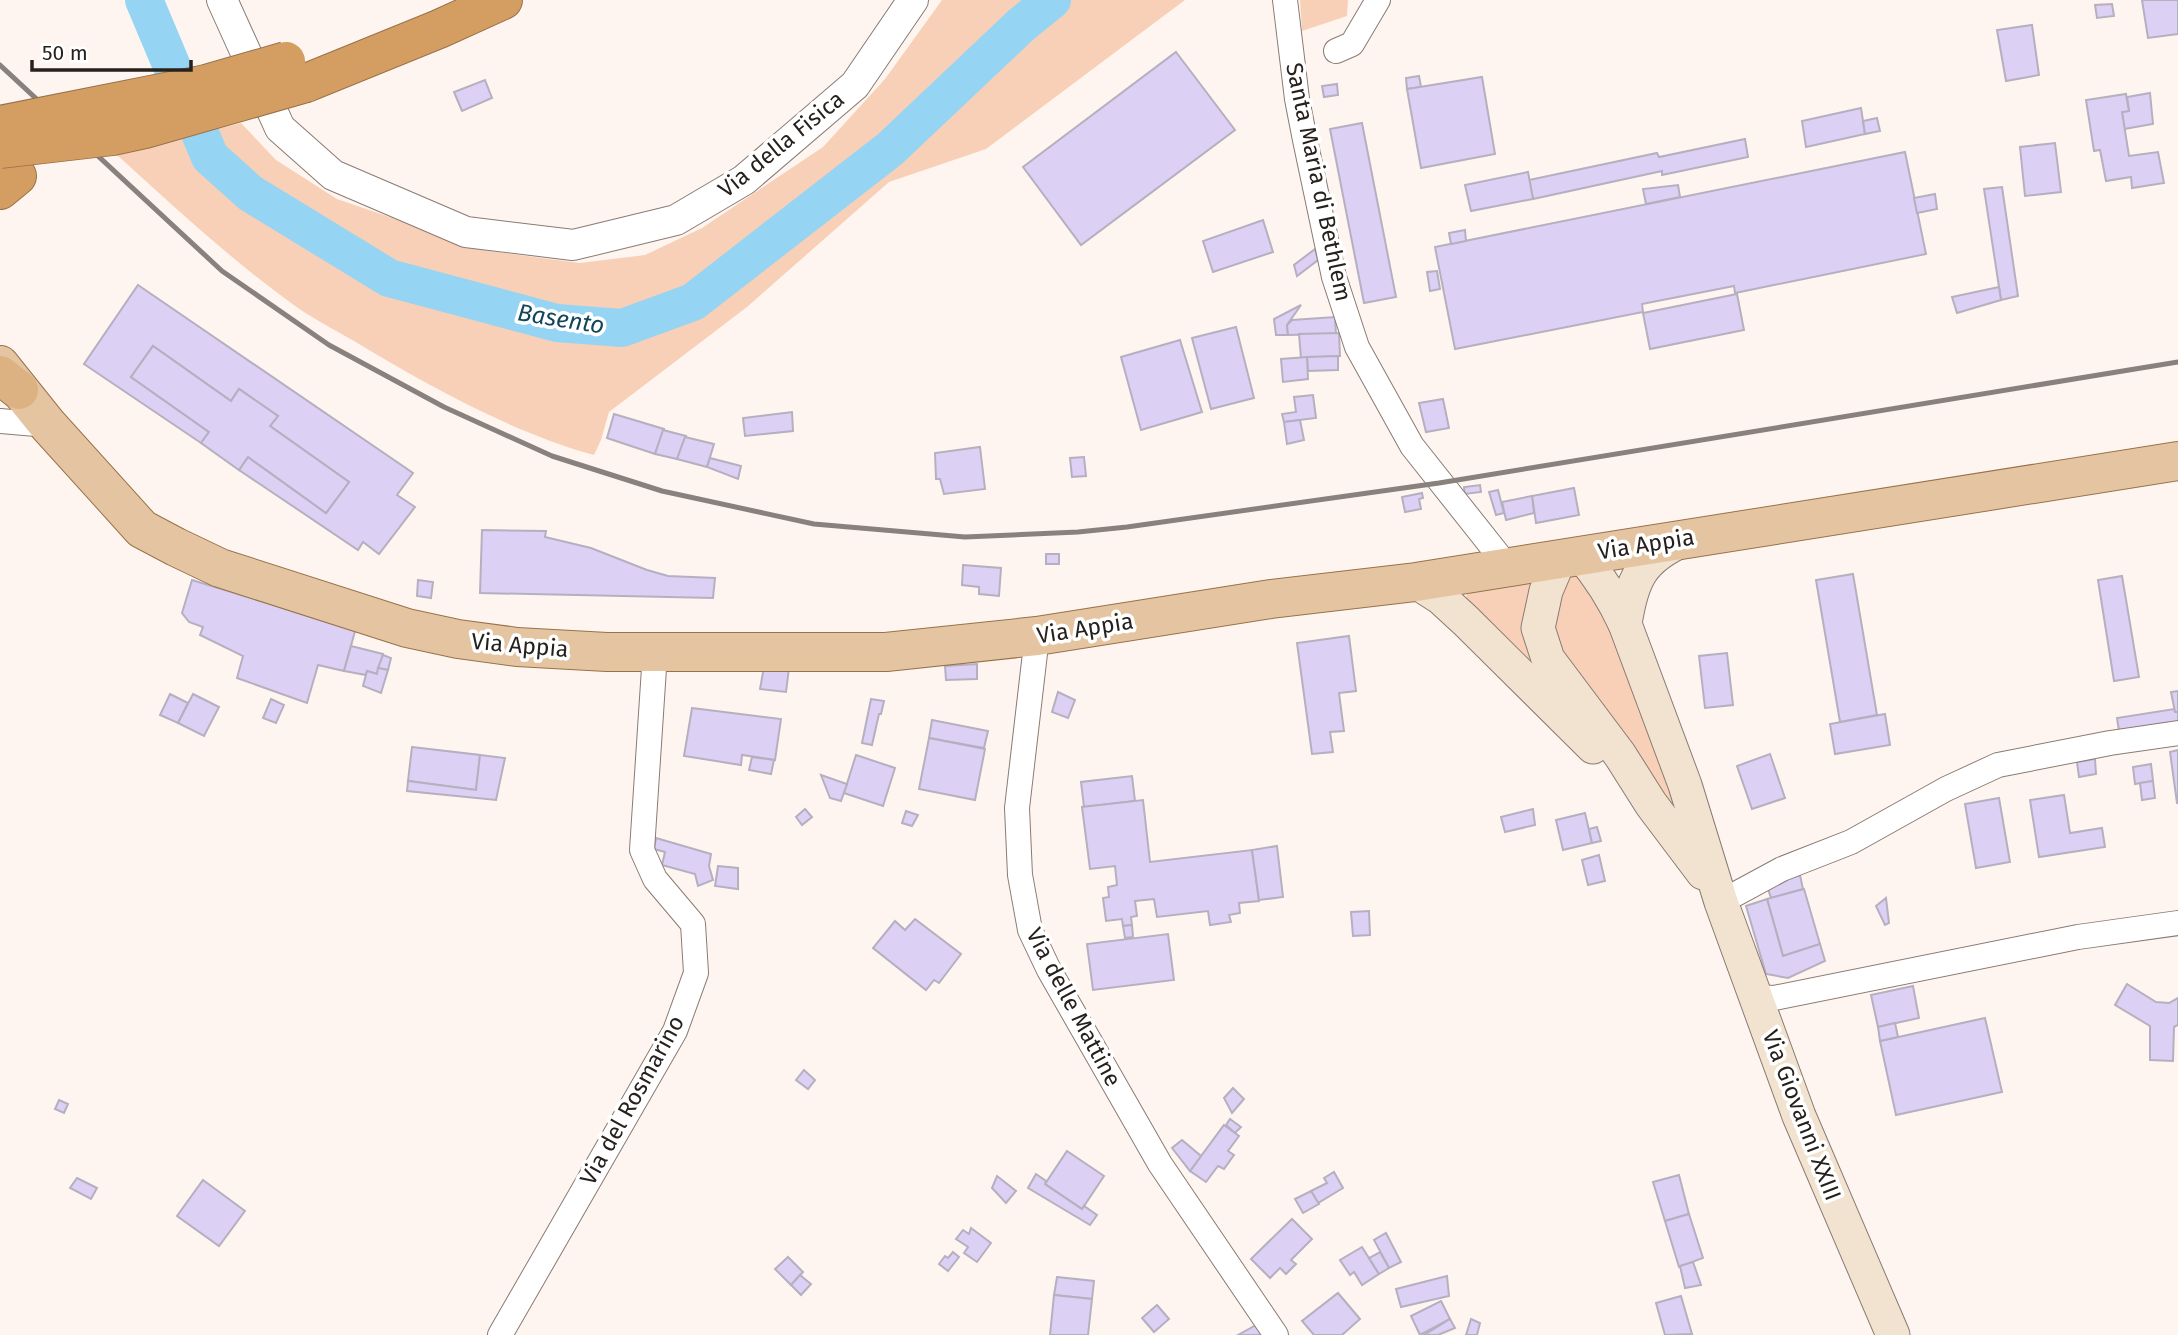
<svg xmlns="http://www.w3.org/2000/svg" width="2178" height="1335" font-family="'Fira Sans',sans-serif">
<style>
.green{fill:#f8d0b7}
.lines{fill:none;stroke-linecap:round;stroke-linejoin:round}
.river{stroke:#95d4f3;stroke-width:38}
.building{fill:#dcd0f5;stroke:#b5b0bf;stroke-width:2}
.minor-casing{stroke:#897b73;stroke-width:26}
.tertiary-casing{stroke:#897b73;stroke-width:32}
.secondary-casing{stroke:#897b73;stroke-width:35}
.primary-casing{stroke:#97724a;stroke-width:40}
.trunk-casing{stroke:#97724a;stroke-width:40}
.motorway-casing{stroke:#97724a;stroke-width:40}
.minor{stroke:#fff;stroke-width:24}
.tertiary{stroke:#fff;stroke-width:30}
.secondary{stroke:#f2e2d0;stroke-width:33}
.primary{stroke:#e5c5a1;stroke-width:38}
.trunk{stroke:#dcb282;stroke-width:38}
.motorway{stroke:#d49e62;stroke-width:38}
.rail{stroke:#89817d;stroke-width:5}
.motorway-bridge-casing{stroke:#97724a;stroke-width:40;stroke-linecap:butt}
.motorway-bridge{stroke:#d49e62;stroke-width:38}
.labels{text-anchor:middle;stroke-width:7;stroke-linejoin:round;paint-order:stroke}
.street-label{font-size:23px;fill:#27211e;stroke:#fff}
.water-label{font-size:24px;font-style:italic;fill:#13455b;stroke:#fff}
</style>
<rect width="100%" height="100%" fill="#fff5f0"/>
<g class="green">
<path d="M942,0H1185L986,149L889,182L747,307L609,412L601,440L594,455C511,432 427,385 354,341C333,329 310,317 291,303C229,258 173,206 117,155L241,123L276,160L337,199L489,251L580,263L645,255L702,228L823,147L885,79Z"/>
<polygon points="1300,0 1348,0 1347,16 1302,31"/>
<polygon points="1538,575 1529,603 1595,740 1467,604 1466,597 1469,590"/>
<polygon points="1577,575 1595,591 1680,808 1673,807 1551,646 1560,579"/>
</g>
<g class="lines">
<polyline class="river" points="144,0 210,157 250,193 389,278 557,323 622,328 693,302 890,149 1021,25 1052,0"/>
</g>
<g class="building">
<polygon points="2142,0 2178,0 2178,34 2148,38"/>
<polygon points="2112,4 2114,16 2097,18 2095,5"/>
<polygon points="2032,25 2039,75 2006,81 1997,30"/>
<polygon points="1176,52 1235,130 1081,245 1023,167"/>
<polygon points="1419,76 1421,87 1407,89 1406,78"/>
<polygon points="1482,77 1495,154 1421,168 1407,89"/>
<polygon points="485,80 492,98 462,111 454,92"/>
<polygon points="1337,84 1338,95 1324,97 1322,86"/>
<polygon points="2150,93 2153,124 2124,129 2122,112 2129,111 2127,97"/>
<polygon points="2126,94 2129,111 2122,112 2129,156 2158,152 2164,183 2132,188 2131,177 2106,181 2100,150 2094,151 2086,100"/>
<polygon points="1861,108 1865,134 1806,147 1802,121"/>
<polygon points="1877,118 1880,131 1865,134 1863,121"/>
<polygon points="1362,123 1396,297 1364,303 1330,129"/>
<polygon points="1745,139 1748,157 1662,175 1662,171 1533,199 1529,180 1657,153 1659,157"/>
<polygon points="2055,143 2061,192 2025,196 2020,147"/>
<polygon points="1905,152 1926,254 1735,293 1734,286 1642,304 1643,312 1455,349 1435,247"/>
<polygon points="1528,172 1533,199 1471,211 1465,185"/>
<polygon points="1678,185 1680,197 1646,204 1643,189"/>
<polygon points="2002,187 2018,296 2001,300 1984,189"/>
<polygon points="1935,194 1937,209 1917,213 1914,198"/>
<polygon points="1263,220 1273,252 1213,272 1203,241"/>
<polygon points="1465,230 1466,241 1451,244 1449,233"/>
<polygon points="1315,249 1318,260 1297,276 1294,265"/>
<polygon points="1437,271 1440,289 1430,291 1427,272"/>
<polygon points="138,285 413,473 397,495 415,507 379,554 363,542 358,550 239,470 248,457 326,513 349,482 270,426 278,416 239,389 231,401 153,346 131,377 209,432 201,443 84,364"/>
<polygon points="1999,287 2001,300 1957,313 1952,297"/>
<polygon points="1737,294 1744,330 1650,349 1643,313"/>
<polygon points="1301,305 1287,325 1288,335 1276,335 1274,319"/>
<polygon points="1335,317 1336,334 1288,335 1287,325 1292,320"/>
<polygon points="1236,327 1254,398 1211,409 1192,338"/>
<polygon points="1339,333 1340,356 1301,358 1299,334"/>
<polygon points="1180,340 1202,412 1141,430 1121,357"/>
<polygon points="153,346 231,401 239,389 278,416 270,426 349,482 326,513 248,457 239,470 201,443 209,432 131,377"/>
<polygon points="1338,356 1338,370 1308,371 1307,357"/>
<polygon points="1307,357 1308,379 1283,382 1281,359"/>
<polygon points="1313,395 1316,418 1284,422 1282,414 1296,412 1294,397"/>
<polygon points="1443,399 1449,428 1426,432 1419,403"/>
<polygon points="792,412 793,431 745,436 743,418"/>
<polygon points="614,414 664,429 655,454 607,438"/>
<polygon points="1300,420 1304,440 1287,444 1284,422"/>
<polygon points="663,430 686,436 677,459 655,454"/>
<polygon points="685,437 714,444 707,467 677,459"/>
<polygon points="980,447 985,489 944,494 940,479 936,479 935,453"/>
<polygon points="1084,457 1086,476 1072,477 1070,458"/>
<polygon points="710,458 741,466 738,479 707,467"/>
<polygon points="1480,485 1481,492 1465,494 1464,487"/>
<polygon points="1574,488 1579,515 1536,523 1532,496"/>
<polygon points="1498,490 1504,513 1496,515 1489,492"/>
<polygon points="1422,493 1423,498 1419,499 1421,509 1405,512 1402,497"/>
<polygon points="1532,496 1534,513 1506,520 1502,502"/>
<polygon points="482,530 546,531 545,537 591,548 647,570 668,576 715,578 713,598 480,593"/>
<rect x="1046" y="554" width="13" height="10"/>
<polygon points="963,565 1001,568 999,596 979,594 979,587 962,585"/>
<polygon points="1853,574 1877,715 1840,722 1816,580"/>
<polygon points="2122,576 2139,677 2114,681 2098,580"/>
<polygon points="192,580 257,600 357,624 344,671 318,665 307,703 237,678 243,656 200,635 203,627 189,622 182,613"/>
<polygon points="418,580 433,582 431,598 417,596"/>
<polygon points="1349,636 1356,691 1339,693 1344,731 1330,732 1333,752 1312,754 1297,643"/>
<polygon points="351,646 383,654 377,674 367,671 366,675 344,671"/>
<polygon points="1727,653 1733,705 1705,708 1699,656"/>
<polygon points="383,655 391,658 388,670 378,668"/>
<polygon points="977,664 977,679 946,680 945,666"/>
<polygon points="764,667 789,668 786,692 760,689"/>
<polygon points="378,668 388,670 381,693 363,686 367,671 377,674"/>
<polygon points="2178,691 2178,712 2175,712 2171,692"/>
<polygon points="1058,692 1075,700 1068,718 1052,712"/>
<polygon points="170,694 188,703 178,723 160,715"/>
<polygon points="193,694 219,707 204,736 178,723"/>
<polygon points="271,699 284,705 276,723 263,718"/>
<polygon points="871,699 884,701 881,714 879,714 872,745 862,743"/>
<polygon points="692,708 781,719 775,760 742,755 741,765 684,756"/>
<polygon points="2174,709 2175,712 2178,712 2178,722 2119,731 2117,718"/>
<polygon points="1885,714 1890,745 1835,754 1830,724"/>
<polygon points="932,720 988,731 984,748 929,738"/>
<polygon points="929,738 985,749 975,800 919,789"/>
<polygon points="412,747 480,755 476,790 408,781"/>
<polygon points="2178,750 2178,803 2177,803 2170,752"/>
<polygon points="1770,754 1785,798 1752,809 1737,766"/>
<polygon points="480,755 505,758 496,800 407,791 408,781 476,790"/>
<polygon points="856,755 895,768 883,806 844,793"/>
<polygon points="752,757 774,760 771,774 749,770"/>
<polygon points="2095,759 2096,774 2079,777 2077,762"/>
<polygon points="2151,764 2153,781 2135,784 2133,767"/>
<polygon points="821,775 847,784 841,801 830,798"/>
<polygon points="1132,776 1135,801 1084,807 1081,782"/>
<polygon points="2153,781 2155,798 2142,800 2140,783"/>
<polygon points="2064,795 2070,833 2102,828 2105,847 2039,857 2030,800"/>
<polygon points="1999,798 2010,862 1976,868 1965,804"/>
<polygon points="1143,800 1150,862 1252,850 1259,901 1239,903 1240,913 1229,915 1231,922 1210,925 1208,911 1157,917 1154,899 1135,901 1137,916 1131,917 1132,925 1123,926 1122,919 1106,921 1103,898 1109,897 1108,887 1117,885 1115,866 1090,869 1082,807"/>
<polygon points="805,809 812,817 802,825 796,817"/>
<polygon points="1533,809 1535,825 1505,832 1501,817"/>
<polygon points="906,811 918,815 912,826 902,823"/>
<polygon points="1585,813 1592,843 1563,850 1556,820"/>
<polygon points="1597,827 1601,841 1592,843 1589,829"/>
<polygon points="656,838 711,854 709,866 713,880 698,886 695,874 662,865 665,852 654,849"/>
<polygon points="1277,846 1283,897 1259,900 1252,850"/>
<polygon points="1599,855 1605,881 1588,885 1582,860"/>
<polygon points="718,866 738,868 738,889 715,886"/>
<polygon points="1800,875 1803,889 1771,898 1767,886"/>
<polygon points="1804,889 1820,944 1783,956 1767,899"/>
<polygon points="1886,898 1889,923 1885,925 1876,906"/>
<polygon points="1767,899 1783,956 1820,944 1825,961 1788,978 1766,974 1746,906"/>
<polygon points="1369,911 1370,935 1353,936 1351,912"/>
<polygon points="915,919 961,954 939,983 934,980 926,990 873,948 895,921 905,930"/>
<polygon points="1132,925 1133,937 1125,938 1123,926"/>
<polygon points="1168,934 1174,980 1093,990 1087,944"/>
<polygon points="2127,984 2156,1002 2169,1003 2178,998 2178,1025 2174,1027 2173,1061 2150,1060 2150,1026 2115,1005"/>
<polygon points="1913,986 1919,1018 1878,1027 1871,995"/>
<polygon points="1985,1018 2002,1092 1896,1115 1880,1041"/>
<polygon points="1895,1023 1898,1037 1880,1041 1878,1027"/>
<polygon points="804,1070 815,1080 808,1089 796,1080"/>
<polygon points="1233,1088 1244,1099 1232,1113 1224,1098"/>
<polygon points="59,1100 68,1104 64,1113 55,1109"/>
<polygon points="1230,1119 1241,1127 1235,1133 1226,1125"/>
<polygon points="1224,1125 1239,1136 1228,1151 1234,1155 1224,1169 1218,1166 1206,1182 1190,1171"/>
<polygon points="1182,1140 1201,1156 1190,1171 1172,1148"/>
<polygon points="1067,1151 1104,1176 1082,1209 1045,1184"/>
<polygon points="1334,1172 1343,1188 1318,1203 1311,1191 1327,1183 1324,1178"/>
<polygon points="1036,1174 1046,1181 1045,1184 1082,1209 1084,1206 1097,1215 1090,1225 1028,1188"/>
<polygon points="1679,1175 1689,1214 1665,1221 1653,1182"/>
<polygon points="997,1176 1016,1191 1006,1203 992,1188"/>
<polygon points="77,1178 97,1188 91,1199 70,1188"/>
<polygon points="203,1180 245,1211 219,1246 177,1216"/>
<polygon points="1311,1191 1319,1204 1303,1213 1295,1199"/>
<polygon points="1689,1214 1703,1258 1679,1267 1665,1221"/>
<polygon points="1292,1219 1312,1239 1291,1260 1296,1264 1286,1274 1280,1268 1270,1278 1251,1259"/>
<polygon points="971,1228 991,1243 977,1262 964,1253 968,1247 956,1239 963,1230 969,1234"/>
<polygon points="1386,1233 1401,1262 1389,1268 1374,1240"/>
<polygon points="1362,1247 1379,1274 1362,1285 1354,1272 1350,1275 1340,1260"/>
<polygon points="953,1252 959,1257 948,1271 939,1264 945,1256 948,1258"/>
<polygon points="1380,1252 1389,1268 1379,1274 1369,1258"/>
<polygon points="788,1257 803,1272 791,1285 775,1269"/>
<polygon points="1693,1262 1701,1285 1685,1288 1680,1266"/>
<polygon points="800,1275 811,1284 801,1295 791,1285"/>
<polygon points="1447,1276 1449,1296 1401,1307 1396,1289"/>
<polygon points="1057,1277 1094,1281 1092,1299 1054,1295"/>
<polygon points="1338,1293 1360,1319 1342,1335 1314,1335 1302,1321"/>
<polygon points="1054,1295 1092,1299 1088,1335 1050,1335"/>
<polygon points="1681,1296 1692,1334 1665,1335 1656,1303"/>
<polygon points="1441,1301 1450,1319 1420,1335 1411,1316"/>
<polygon points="1157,1305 1169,1319 1154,1332 1142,1318"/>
<polygon points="1450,1319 1455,1328 1438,1335 1424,1335"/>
<polygon points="1471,1319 1480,1323 1477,1335 1466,1335"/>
<polygon points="1256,1325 1262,1335 1238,1335"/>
</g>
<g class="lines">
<defs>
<g id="minor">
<polyline points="1285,0 1297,99 1305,140 1334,277 1357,347 1412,446 1508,567"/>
<polyline points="1336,51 1352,44 1378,0"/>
<polyline points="0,421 48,425"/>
<polyline points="1037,636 1017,808 1020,875 1030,930 1049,970 1160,1164 1276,1335"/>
<polyline points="1721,902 1782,869 1851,842 1946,789 1998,765 2110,743 2178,733"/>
<polyline points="1756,997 1774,998 2078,937 2178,923"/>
<polyline points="500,1335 675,1031 696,973 693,924 655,879 642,850 655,653"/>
</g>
<polyline id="tertiary" points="222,0 280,128 333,175 466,232 573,245 676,220 744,180 855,85 913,0"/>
<g id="secondary">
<path d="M1581,555C1600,577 1613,598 1625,624L1685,785L1721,902L1799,1116L1893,1335"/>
<polyline points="1560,558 1546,591 1538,628 1548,659 1620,755 1651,804 1703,873"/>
<polyline points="1416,582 1441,598 1466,621 1593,747"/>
<path d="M1625,624C1632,579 1641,559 1683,540"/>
</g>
<polyline id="primary" points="0,365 48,425 142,529 176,547 220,568 407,628 458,639 517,647 607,652 886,652 1037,636 1271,599 1416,582 2178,461"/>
<polyline id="trunk" points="0,375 19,390"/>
<g id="motorway">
<polyline points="306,83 439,29 503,0"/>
<polyline points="0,190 17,176"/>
</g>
</defs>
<use href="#minor" class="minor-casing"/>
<use href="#tertiary" class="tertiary-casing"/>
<use href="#secondary" class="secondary-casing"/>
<use href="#primary" class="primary-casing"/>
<use href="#trunk" class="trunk-casing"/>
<use href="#motorway" class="motorway-casing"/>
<use href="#minor" class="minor"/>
<use href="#tertiary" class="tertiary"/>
<use href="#secondary" class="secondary"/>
<use href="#primary" class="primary"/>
<use href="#trunk" class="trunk"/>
<use href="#motorway" class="motorway"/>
<polyline class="rail" points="0,65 222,271 329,345 444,407 552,456 662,491 814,524 965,537 1078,532 1127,527 1439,483 2178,362"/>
<defs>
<g id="motorway-bridge">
<polyline points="0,125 206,84 286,61"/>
<polyline points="0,149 113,136 145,129 306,83"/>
</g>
</defs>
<use href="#motorway-bridge" class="motorway-bridge-casing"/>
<use href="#motorway-bridge" class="motorway-bridge"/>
</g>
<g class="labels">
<g class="street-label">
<text transform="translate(781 144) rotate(-39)" y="8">Via della Fisica</text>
<text transform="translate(1319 182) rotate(78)" y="8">Santa Maria di Bethlem</text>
<text transform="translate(1646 544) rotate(-9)" y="8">Via Appia</text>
<text transform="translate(1085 628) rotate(-9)" y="8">Via Appia</text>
<text transform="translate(520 645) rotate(5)" y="8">Via Appia</text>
<text transform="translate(1074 1007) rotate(62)" y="8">Via delle Mattine</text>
<text transform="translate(632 1100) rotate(-61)" y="8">Via del Rosmarino</text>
<text transform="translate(1802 1115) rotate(69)" y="8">Via Giovanni XXIII</text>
</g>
<g class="water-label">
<text transform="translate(561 319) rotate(9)" y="8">Basento</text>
</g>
</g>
<path d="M32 60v10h159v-10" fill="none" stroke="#27211e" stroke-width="3.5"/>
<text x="42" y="60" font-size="21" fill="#27211e" stroke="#ffffff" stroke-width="5" paint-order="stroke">50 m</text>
</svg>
